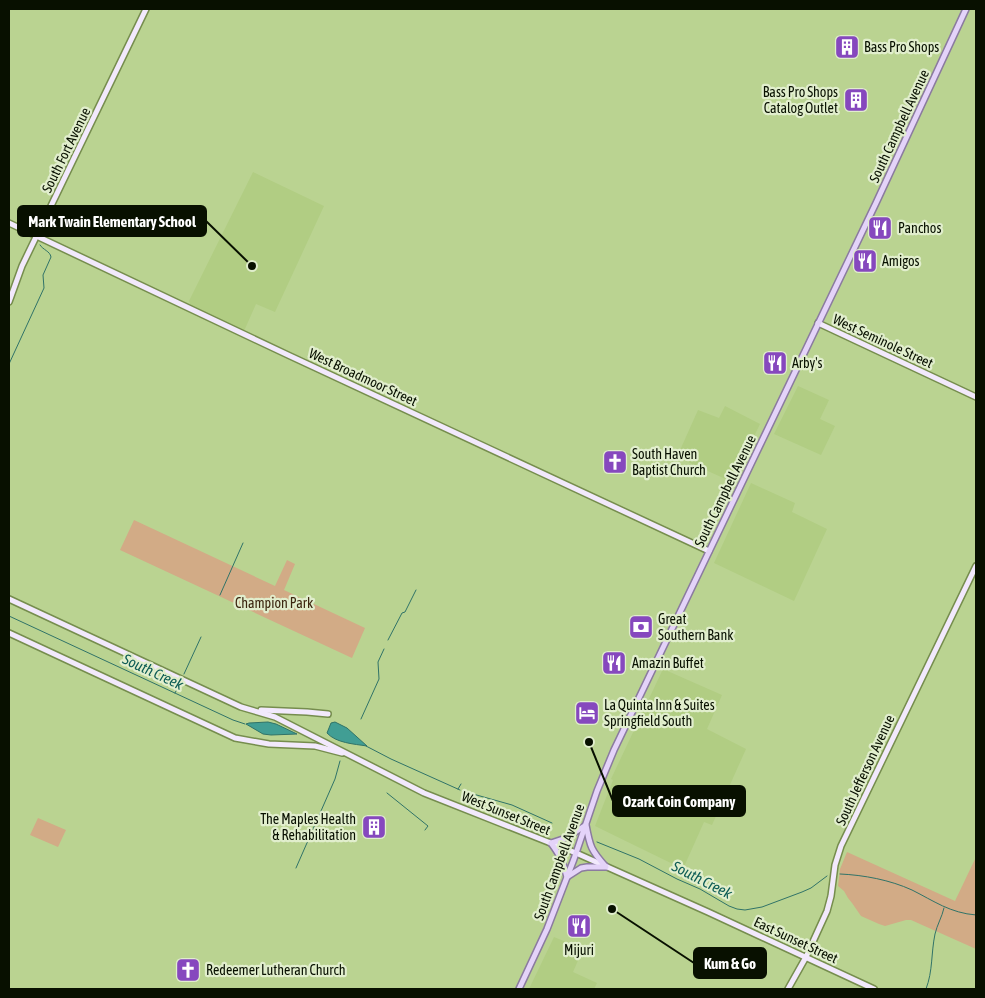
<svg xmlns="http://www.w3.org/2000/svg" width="985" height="998" font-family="'Asap Condensed',sans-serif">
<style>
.built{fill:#b1cd83}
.green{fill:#d2ab86}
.water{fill:#419e94;stroke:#307368}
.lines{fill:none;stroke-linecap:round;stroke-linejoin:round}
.stream{stroke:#307368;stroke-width:1}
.secondary-casing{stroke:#768d4e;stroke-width:8}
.primary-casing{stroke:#8b7b9f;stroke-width:8}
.secondary{stroke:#f2e9fc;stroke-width:5}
.primary{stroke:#e4d3f9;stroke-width:5}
.labels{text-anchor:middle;stroke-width:4.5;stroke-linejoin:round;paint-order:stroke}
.poi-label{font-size:14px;fill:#081000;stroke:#e1eecd;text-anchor:start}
.street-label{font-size:14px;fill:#081000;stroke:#e1eecd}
.park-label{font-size:14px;fill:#3b250f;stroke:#e1eecd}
.water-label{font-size:15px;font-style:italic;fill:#0d5c55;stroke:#e1eecd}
.leader{fill:none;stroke:#081000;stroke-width:2}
.callout-dot{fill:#081000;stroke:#e1eecd;stroke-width:2}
.callout{fill:#081000;stroke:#081000;stroke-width:2}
.callout-label{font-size:15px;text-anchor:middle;font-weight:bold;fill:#fff}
</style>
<rect width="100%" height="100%" fill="#bad391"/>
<g class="built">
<polygon points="253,172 324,206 275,312 256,304 244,331 193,308 190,304 189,301"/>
<polygon points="798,386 829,400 820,419 835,426 821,455 774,434"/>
<polygon points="725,406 760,424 732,482 677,457 698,410 719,418"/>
<polygon points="751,483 795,503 792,512 827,529 794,601 714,563"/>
<polygon points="663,669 722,695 707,729 746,749 712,825 704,822 683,869 595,826 613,780 611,779"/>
<polygon points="554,937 583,949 573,972 597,983 594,989 529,989"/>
</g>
<g class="green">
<polygon points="134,520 275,586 287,560 295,564 284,590 365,628 352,658 120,550"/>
<polygon points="38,818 66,830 58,847 30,835"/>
<polygon points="847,852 955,901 976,857 976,949 911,920 906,920 885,926 879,924 861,916 852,903 848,898 844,891 838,886 840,869"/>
</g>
<g class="water">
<polygon points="268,722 276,724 297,734 271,735 263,734 246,724 249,723"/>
<path d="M335,722L347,728L367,746C354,744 336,743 327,733L331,723Z"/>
</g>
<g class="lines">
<g class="stream">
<path d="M9,364L44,288L43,275L51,257C50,251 43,250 40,245"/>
<polyline points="220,595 243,543"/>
<polyline points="9,616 233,720 245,724"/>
<polyline points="388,640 402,613 405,612 416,590"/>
<polyline points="184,674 201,637"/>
<polyline points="175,693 179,685"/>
<polyline points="361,719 379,679 378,662 384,649"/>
<polyline points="366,746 391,759 460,790"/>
<polyline points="458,789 461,784"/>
<polyline points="387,793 428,826 425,830"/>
<polyline points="473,794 512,805 552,823"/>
<polyline points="597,842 639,859 677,879 700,889 729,906 737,909 745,910 762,907 802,892 811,888 827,876"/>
<polyline points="296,868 335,779 340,761"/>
<path d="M840,874C864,875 890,880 912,890C934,901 950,913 976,915"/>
<path d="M926,989C933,971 931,953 935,934C937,925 942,917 944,908"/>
</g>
<defs>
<g id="secondary">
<polyline points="9,223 288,355 709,551"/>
<polyline points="9,302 22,266 146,9"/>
<polyline points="818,323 976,397"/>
<polyline points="9,599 241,707 275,717 424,793 576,853 708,912 874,989"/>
<polyline points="9,633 235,738 269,744 315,746 342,753"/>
<polyline points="261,710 307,712 328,714"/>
<polyline points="788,989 806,957 827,911 831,896 835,865 841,846 976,566"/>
</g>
<g id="primary">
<path d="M586,825C590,847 591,850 606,867H587L581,868L567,877C563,862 560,855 551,843L566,838Z"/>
<polyline points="519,989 547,929 574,859 597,791 614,750 876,203 966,9"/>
</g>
</defs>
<use href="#secondary" class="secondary-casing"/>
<use href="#primary" class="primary-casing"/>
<use href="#secondary" class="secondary"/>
<use href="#primary" class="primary"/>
</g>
<defs>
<symbol id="building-square" viewBox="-11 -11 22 22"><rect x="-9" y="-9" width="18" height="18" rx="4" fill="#8648be" stroke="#e1eecd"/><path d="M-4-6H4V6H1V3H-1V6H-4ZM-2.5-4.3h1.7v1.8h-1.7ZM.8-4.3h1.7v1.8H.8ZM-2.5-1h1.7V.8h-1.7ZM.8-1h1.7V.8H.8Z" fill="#fff"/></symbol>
<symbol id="restaurant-square" viewBox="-11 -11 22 22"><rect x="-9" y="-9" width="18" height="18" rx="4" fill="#8648be" stroke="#e1eecd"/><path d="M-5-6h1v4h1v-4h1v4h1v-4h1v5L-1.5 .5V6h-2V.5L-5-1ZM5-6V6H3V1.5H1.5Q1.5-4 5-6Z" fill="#fff"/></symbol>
<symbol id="church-square" viewBox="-11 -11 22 22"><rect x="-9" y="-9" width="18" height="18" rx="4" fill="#8648be" stroke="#e1eecd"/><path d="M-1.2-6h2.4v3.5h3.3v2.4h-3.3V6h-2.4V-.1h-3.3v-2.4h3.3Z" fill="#fff"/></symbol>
<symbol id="bank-square" viewBox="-11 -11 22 22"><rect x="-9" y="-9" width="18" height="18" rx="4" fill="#8648be" stroke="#e1eecd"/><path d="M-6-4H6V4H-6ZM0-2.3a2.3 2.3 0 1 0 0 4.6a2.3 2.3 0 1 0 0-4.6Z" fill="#fff"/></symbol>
<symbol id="hotel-square" viewBox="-11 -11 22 22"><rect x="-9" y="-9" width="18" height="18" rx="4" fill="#8648be" stroke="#e1eecd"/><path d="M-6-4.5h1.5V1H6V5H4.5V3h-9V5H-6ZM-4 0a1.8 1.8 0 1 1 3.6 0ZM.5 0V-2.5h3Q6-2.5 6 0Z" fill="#fff"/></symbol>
</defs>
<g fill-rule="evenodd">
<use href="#building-square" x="833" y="33" width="28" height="28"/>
<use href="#building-square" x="842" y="86" width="28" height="28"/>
<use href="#restaurant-square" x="866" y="214" width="28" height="28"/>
<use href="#restaurant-square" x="851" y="247" width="28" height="28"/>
<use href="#restaurant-square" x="761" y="349" width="28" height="28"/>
<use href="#church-square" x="601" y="448" width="28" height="28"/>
<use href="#bank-square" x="627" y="613" width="28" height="28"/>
<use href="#restaurant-square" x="600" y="649" width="28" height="28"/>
<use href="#hotel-square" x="573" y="699" width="28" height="28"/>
<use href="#building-square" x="360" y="813" width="28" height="28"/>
<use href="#restaurant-square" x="565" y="912" width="28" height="28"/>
<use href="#church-square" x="174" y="956" width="28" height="28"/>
</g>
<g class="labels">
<g class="poi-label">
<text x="864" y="52">Bass Pro Shops</text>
<text x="838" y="97" text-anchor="end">Bass Pro Shops<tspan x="838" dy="16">Catalog Outlet</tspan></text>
<text x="898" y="233">Panchos</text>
<text x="882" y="266">Amigos</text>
<text x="792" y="368">Arby's</text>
<text x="632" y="459">South Haven<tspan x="632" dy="16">Baptist Church</tspan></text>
<text x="658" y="624">Great<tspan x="658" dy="16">Southern Bank</tspan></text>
<text x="632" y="668">Amazin Buffet</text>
<text x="604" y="710">La Quinta Inn &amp; Suites<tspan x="604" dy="16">Springfield South</tspan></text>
<text x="356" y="824" text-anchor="end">The Maples Health<tspan x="356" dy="16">&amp; Rehabilitation</tspan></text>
<text x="579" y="955" text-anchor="middle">Mijuri</text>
<text x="206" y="975">Redeemer Lutheran Church</text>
</g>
<g class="street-label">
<text transform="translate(899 126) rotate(-65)" y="5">South Campbell Avenue</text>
<text transform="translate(66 150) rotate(-64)" y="5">South Fort Avenue</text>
<text transform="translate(883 341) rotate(25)" y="5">West Seminole Street</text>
<text transform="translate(363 377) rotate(25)" y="5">West Broadmoor Street</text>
<text transform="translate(725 491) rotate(-64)" y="5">South Campbell Avenue</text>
<text transform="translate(865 770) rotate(-65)" y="5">South Jefferson Avenue</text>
<text transform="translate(506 813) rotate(22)" y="5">West Sunset Street</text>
<text transform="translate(559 862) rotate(-70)" y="5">South Campbell Avenue</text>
<text transform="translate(796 940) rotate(25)" y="5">East Sunset Street</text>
</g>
<g class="park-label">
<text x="274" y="608">Champion Park</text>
</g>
<g class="water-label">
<text transform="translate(153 672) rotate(25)" y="5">South Creek</text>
<text transform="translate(702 880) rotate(27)" y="5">South Creek</text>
</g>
</g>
<path class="leader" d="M252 266L206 221M589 742L613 801M612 909L694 963"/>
<g class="callout-dot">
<circle cx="252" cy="266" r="5"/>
<circle cx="589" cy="742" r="5"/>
<circle cx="612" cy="909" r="5"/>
</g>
<g class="callout">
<rect x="18" y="206" width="188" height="30" rx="5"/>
<rect x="613" y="786" width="132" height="30" rx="5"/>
<rect x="694" y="948" width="72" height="30" rx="5"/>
</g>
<g class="callout-label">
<text x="112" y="227">Mark Twain Elementary School</text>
<text x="679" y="807">Ozark Coin Company</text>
<text x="730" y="969">Kum &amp; Go</text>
</g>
<rect width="985" height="998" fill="none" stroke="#081000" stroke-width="20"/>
</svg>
